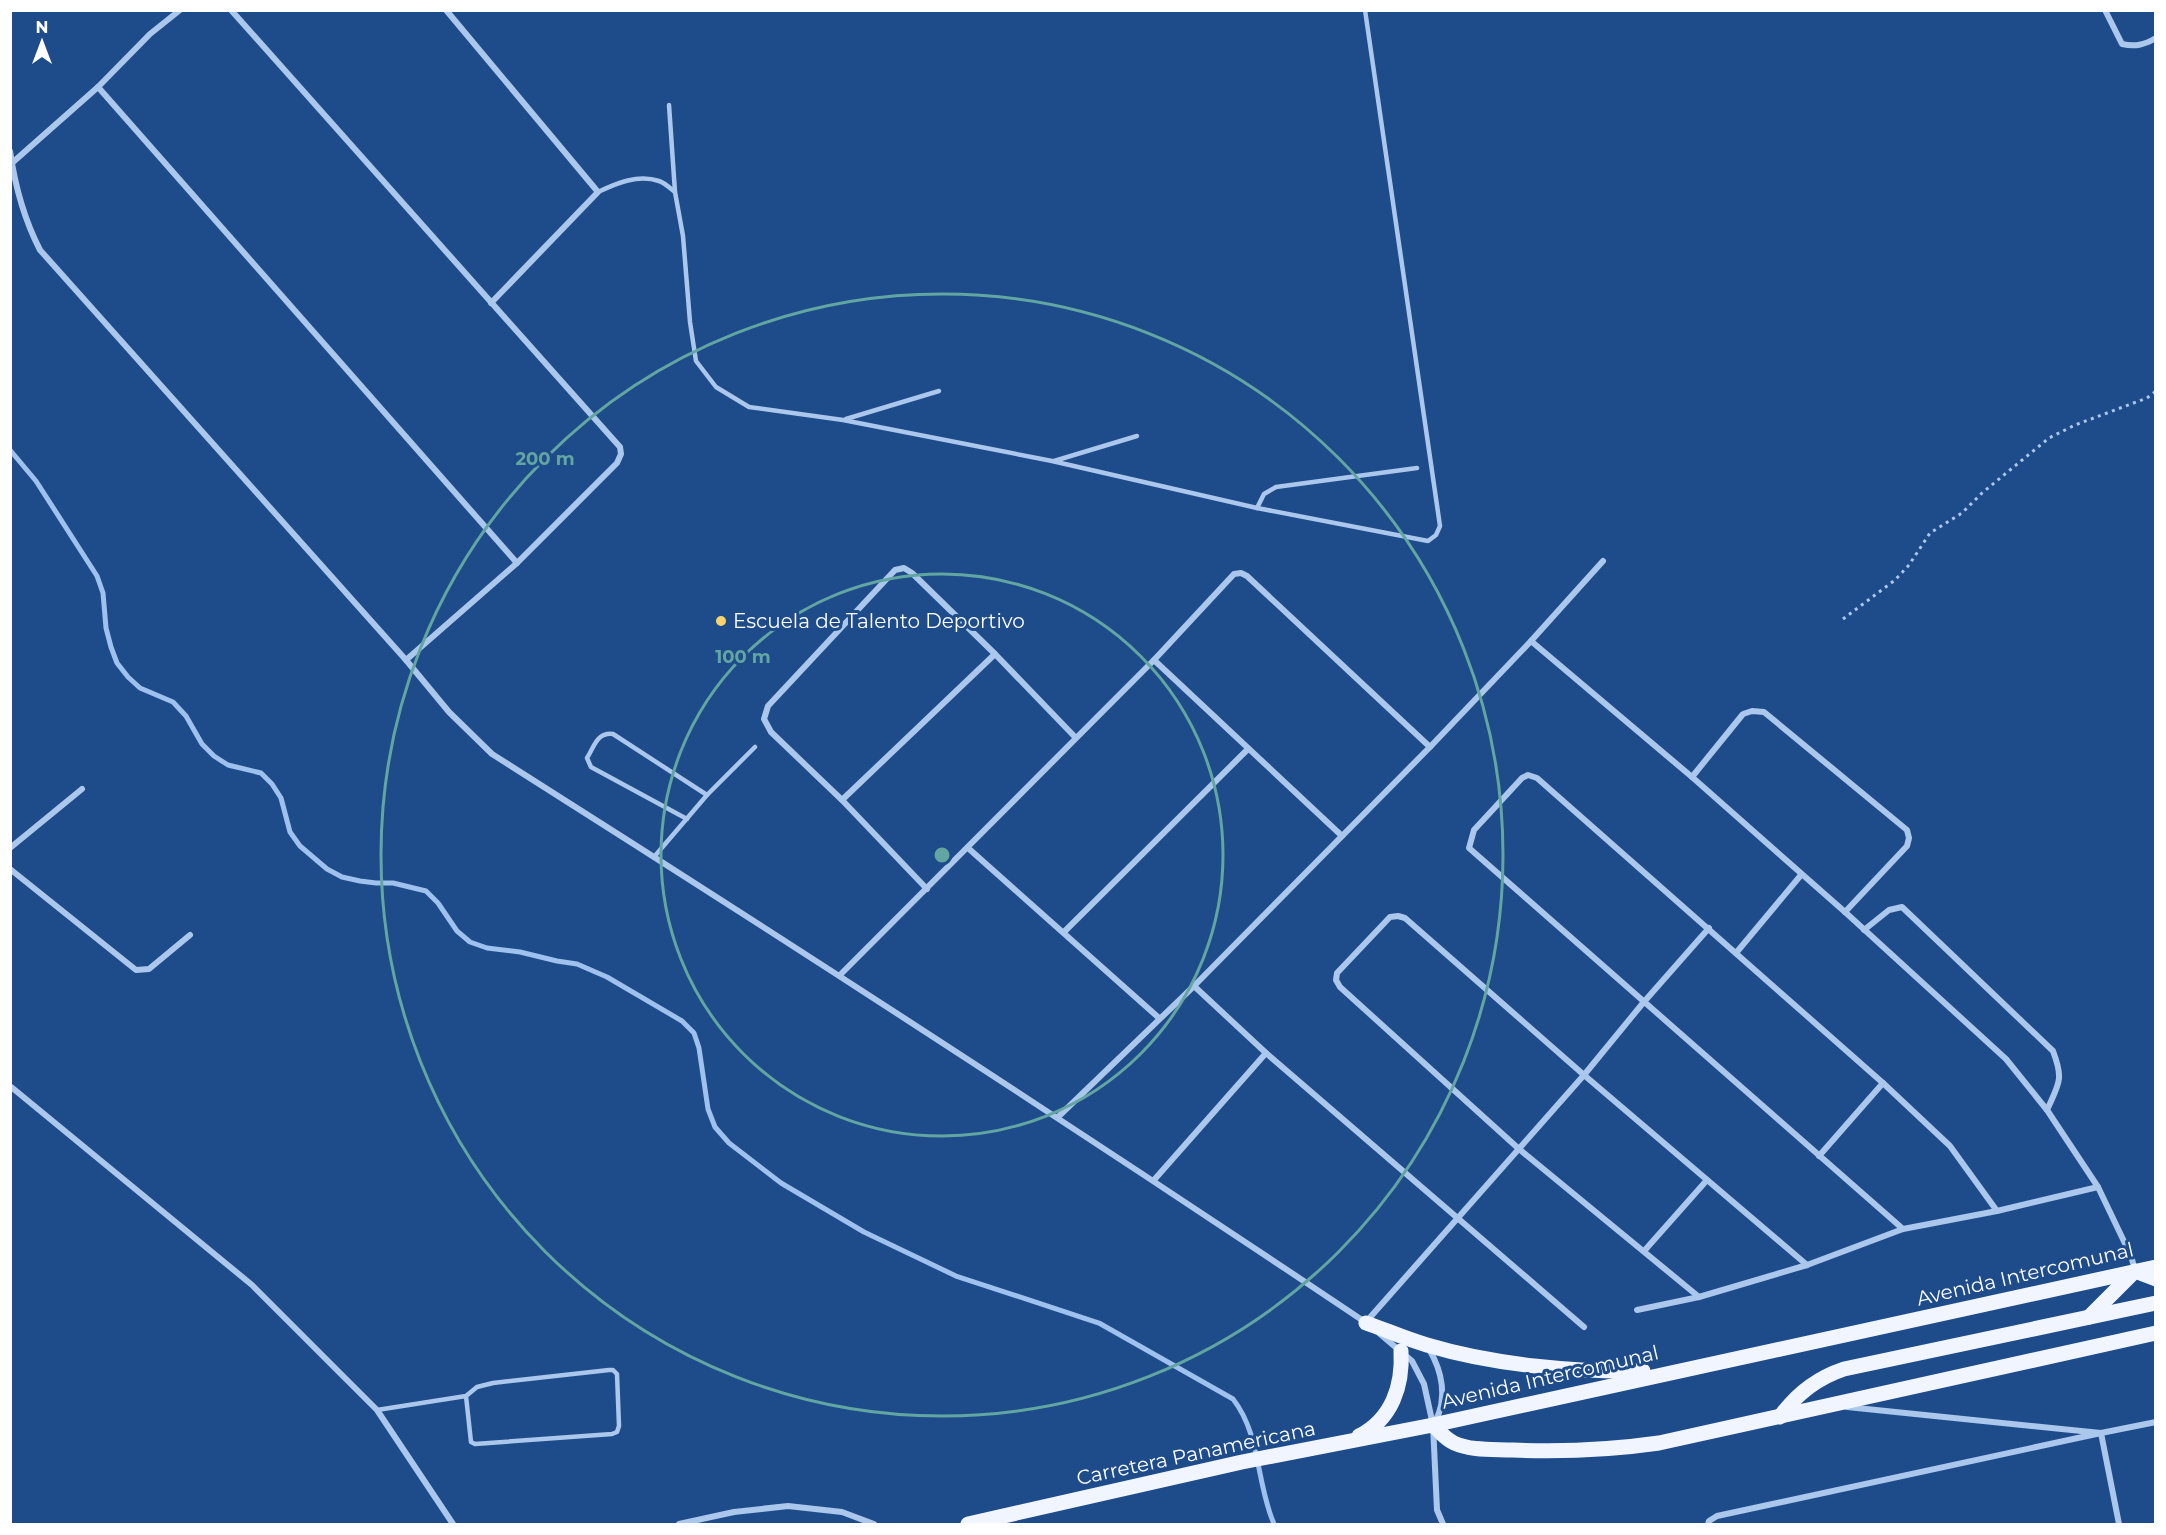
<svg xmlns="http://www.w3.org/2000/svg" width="2166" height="1535" font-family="Montserrat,sans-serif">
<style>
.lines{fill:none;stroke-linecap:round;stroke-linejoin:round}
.stream{stroke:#9ec1ed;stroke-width:5}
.path{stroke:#abc7ec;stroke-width:3;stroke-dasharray:3 4.5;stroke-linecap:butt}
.lane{stroke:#abc7ec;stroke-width:4.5}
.street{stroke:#abc7ec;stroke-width:6}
.primary{stroke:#f0f5ff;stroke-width:15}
.ring{fill:none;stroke:#63a6a1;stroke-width:3}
.poi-dot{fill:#fad46a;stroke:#1e4c8b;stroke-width:2}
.labels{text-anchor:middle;stroke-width:6;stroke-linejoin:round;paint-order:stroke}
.poi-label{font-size:20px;fill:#fff;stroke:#1e4c8b;text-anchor:start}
.street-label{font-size:20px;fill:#fff;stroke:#1e4c8b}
.centre{fill:#63a6a1;stroke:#1e4c8b;stroke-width:3}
.ring-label{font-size:18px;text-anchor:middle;font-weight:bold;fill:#63a6a1;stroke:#1e4c8b;stroke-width:6;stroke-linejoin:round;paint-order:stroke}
</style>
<rect width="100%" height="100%" fill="#1e4c8b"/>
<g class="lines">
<path class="stream" d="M10,450L36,481L97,576L103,593L106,628L111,647L117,663L128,677L140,688L173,702L186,716L202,744L214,756L228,765L261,773L272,784L281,798L290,832L300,846L327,869L342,877L360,881L376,883H393L426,891L438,903L457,931L470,942L487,948L520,952L557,961L577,964L607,977L682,1021L694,1033L699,1048L708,1109L715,1127L729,1143L781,1183L864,1232L956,1276L1099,1323L1233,1399C1261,1435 1256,1483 1274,1524"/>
<polyline class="path" points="1843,619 1895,580 1909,565 1930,533 1962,513 1982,493 2049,438 2075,425 2147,398 2156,391"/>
<g class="lane">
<polyline points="669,105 675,192"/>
<path d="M598,192C617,183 638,174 659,181C665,183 670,188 675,192L683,236L690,322L696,361L716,387L749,407L843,420L1052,461L1257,508L1428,541L1436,535L1440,526L1365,10"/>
<polyline points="846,419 939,391"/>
<polyline points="1054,461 1137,436"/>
<polyline points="1257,508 1264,494 1276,487 1417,468"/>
<path d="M687,819L591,767L587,758C594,747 597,732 613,734L707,795"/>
<polyline points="654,857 707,795 755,747"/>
<polyline points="377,1410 466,1396 477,1387 493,1383 609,1370 613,1370 617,1374 619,1426 617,1432 612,1434 475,1444 471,1442 466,1396"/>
</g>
<g class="street">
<polyline points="231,10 620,447 621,454 617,463 517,563 406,660"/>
<polyline points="446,10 598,192 491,303"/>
<path d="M2105,10L2122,44C2135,47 2144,45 2156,38"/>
<polyline points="98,87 517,563"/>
<path d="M10,151C15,186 24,219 40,250L406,660L449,712L492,754C786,940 1077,1129 1365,1322"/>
<polyline points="12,163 98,87 150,34 180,10"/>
<polyline points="1531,641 1603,561"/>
<polyline points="1154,660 1342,836"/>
<polyline points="1430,747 1531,641 1692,777 1845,912 2006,1059 2047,1110 2098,1187 2131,1256 2135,1270"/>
<polyline points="1692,777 1743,714 1752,711 1764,712 1907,830 1909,838 1907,846 1845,912"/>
<polyline points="842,800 995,654"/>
<polyline points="10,848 82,789"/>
<polyline points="968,848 1159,1018"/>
<polyline points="10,869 136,970 149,969 190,935"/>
<polyline points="927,889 842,800 771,732 764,719 768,706 895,570 904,568 912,573 995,654 1075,737"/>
<path d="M1864,930L1889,910L1902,907L2053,1051C2064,1080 2059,1083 2047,1110"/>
<polyline points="1064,932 1248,749"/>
<polyline points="1736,953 1801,875"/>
<polyline points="840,975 1154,660 1234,574 1241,573 1247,576 1430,747 1194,986 1058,1117"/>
<polyline points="1194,986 1266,1053 1584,1327"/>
<polyline points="10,1086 252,1285 377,1410 453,1524"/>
<polyline points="1819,1156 1883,1083"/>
<polyline points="1154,1180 1266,1053"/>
<polyline points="1997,1211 2098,1187"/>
<polyline points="1645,1250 1707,1180"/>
<polyline points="1699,1297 1519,1149 1340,987 1336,980 1337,973 1390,917 1398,916 1405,918 1584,1075 1807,1265"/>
<polyline points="1637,1310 1699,1297 1807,1265 1903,1229 1997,1211 1950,1146 1883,1083 1537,778 1528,775 1522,778 1474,830 1469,848 1903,1229"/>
<polyline points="1366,1322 1584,1075 1643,1003 1709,928"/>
<polyline points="1380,1334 1412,1361 1424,1384 1433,1425 1437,1510 1443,1524"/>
<path d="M1429,1349C1442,1371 1448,1398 1435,1422"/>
<polyline points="1847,1407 2101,1433 2156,1422"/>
<polyline points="679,1524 734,1512 788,1506 842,1512 874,1524"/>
<polyline points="1708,1524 1709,1521 1717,1516 2101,1433 2119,1524"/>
</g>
<g class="primary">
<polyline points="2089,1317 2135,1271 2156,1279"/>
<path d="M1366,1323C1386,1330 1406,1339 1427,1345C1494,1365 1573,1372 1643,1371"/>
<path d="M1780,1417C1797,1393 1817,1378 1844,1369L2156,1303"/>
<path d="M1433,1425C1440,1432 1445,1439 1454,1443C1472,1451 1493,1449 1513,1450C1562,1452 1610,1450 1659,1443L2156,1333"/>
<path d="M1359,1436C1392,1419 1403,1386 1401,1351"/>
<polyline points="968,1524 1242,1462 1433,1425 2156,1267"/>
</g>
</g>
<g class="ring">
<circle cx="942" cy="855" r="281"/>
<circle cx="942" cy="855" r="561"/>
</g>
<circle class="poi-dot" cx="721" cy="621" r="6"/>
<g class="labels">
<g class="poi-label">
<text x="733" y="628">Escuela de Talento Deportivo</text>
</g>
<g class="street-label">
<text transform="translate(2025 1274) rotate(-13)" y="7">Avenida Intercomunal</text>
<text transform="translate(1550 1377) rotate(-13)" y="7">Avenida Intercomunal</text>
<text transform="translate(1196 1453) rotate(-12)" y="7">Carretera Panamericana</text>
</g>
</g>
<circle cx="942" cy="855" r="9" class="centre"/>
<g class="ring-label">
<text x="545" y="465">200 m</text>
<text x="743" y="663">100 m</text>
</g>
<rect width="2166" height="1535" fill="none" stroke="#ffffff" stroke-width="24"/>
<g transform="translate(42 42)" stroke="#1e4c8b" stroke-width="4.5" paint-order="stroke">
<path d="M0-4.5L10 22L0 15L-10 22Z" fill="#ffffff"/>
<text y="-9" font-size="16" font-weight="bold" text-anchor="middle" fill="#ffffff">N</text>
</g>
</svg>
